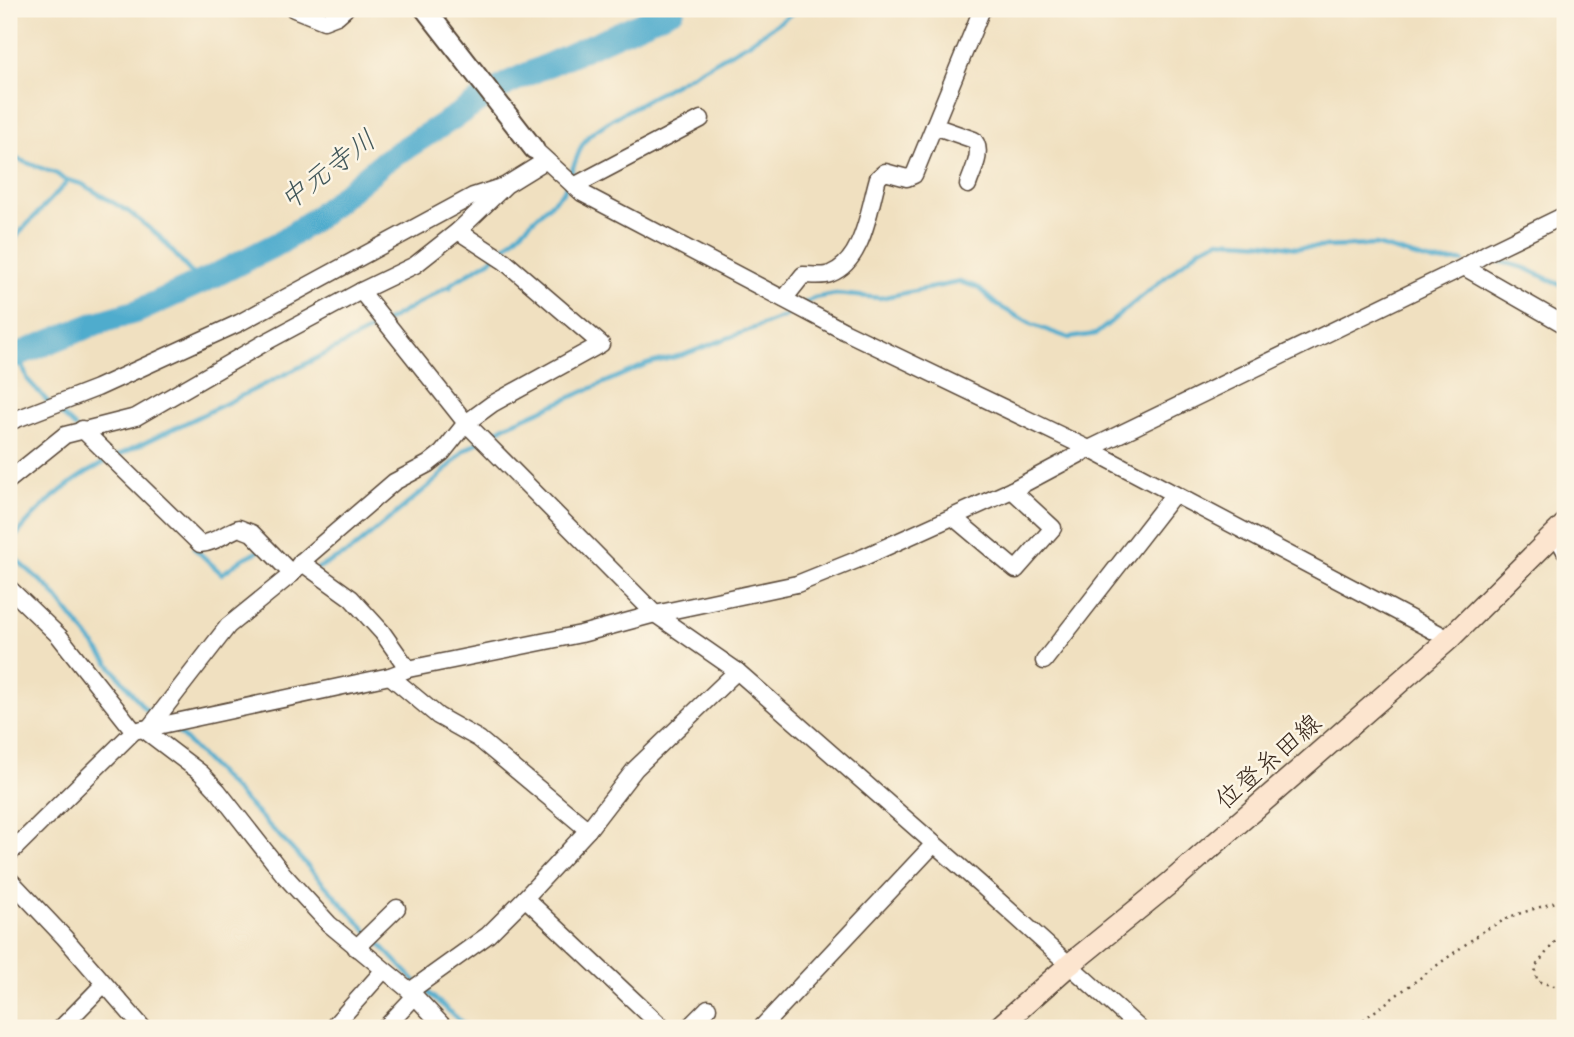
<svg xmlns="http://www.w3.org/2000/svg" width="1574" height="1037" font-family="Mynerve,'Klee One',sans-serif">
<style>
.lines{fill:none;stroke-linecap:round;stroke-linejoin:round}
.stream{stroke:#4faccd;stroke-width:4.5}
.river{stroke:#4faccd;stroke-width:24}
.minor-casing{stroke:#564536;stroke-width:19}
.tertiary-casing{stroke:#564536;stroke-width:23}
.secondary-casing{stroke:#564536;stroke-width:24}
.path{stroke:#564536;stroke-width:2.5;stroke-dasharray:2 5;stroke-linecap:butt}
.minor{stroke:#fff;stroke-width:16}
.tertiary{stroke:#fff;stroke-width:19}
.secondary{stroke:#fce5cf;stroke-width:21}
.labels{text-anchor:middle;stroke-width:5;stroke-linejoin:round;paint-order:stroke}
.street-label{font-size:26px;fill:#3b2a1e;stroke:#fcf5e5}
.water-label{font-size:28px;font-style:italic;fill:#42585b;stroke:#fcf5e5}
</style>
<rect width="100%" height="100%" fill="#fcf5e5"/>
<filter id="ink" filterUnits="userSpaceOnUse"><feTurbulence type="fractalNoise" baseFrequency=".0143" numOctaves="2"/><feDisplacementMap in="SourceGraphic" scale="14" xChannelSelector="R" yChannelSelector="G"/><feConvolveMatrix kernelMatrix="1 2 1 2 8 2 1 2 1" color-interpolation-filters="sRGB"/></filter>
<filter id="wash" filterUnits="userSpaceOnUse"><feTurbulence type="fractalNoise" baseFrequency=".00686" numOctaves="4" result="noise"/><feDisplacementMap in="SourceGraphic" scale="28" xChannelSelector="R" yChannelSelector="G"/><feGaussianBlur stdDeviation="1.57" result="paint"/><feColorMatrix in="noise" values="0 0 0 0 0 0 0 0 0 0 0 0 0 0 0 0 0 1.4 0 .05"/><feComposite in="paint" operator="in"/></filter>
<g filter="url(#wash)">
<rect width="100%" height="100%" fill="#f0e0c0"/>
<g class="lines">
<g class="stream">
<polyline points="9,156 57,174 63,179 82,184 129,212 159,236 200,283"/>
<polyline points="570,175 581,147 589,135 614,118 750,42 799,9"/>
<polyline points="9,247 21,231 68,181"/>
<polyline points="1486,258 1525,268 1565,287"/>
<polyline points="803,304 814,298 836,294 880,298 960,282 977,287 997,305 1033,325 1069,338 1096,334 1201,248 1219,240 1265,243 1297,248 1376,245 1434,262 1463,261"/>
<polyline points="18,355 28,380 49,403"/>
<polyline points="56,409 75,427"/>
<path d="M115,457C227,403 340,350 447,287L450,288L451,284L492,259L564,191L567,183"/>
<path d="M9,546C27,519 56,492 84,474C92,469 100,466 107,460"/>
<polyline points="194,548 222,574 242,559 261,550"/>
<polyline points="9,553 50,589 144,708 154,714"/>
<polyline points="318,568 351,551 436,480 465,450 505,426 647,364 683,355 786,316 796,309"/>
<polyline points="173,727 291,848 367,931"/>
<polyline points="373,937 415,981"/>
<polyline points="422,987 468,1028"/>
</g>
<polyline class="river" points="9,358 97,323 138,311 208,279 281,242 319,216 385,161 508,83 673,9"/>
</g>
</g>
<g filter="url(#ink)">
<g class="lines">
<defs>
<g id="minor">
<polyline points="294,9 324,21 337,16 345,9"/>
<path d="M934,126L974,140C984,152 972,172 968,185"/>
<polyline points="534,149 582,193 844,331 1089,449 1449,639"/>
<polyline points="574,186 701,119"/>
<polyline points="1464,267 1565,325"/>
<polyline points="361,291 466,423 655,614 737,671 980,884 1139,1028"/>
<path d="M784,299L803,275C811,275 823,277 830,274C864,261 869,208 878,178L885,172L907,178L914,175L982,9"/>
<polyline points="9,422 97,388 239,323 473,196 501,187"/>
<path d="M82,429L200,544C215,543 225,533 239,528L252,533L292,574"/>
<polyline points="9,480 65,435 136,417 264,343 361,291 415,265 458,231 506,185 545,161"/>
<polyline points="953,517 1016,570 1053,528 1012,490"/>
<polyline points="1556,534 1565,551"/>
<polyline points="301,562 351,598 382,632 408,669"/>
<polyline points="9,588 59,636 134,731"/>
<polyline points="1044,661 1174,494"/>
<polyline points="390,676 438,716 479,739 588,830"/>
<polyline points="149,728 228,626 292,574 301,562 394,482 428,464 442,453 466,423 492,404 601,344 504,261 458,231"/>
<polyline points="143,729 201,773 218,791 284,875 329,924 410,991 445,1028"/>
<polyline points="9,854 134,731 390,676 408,669 581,634 655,614 797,584 864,557 1012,490 1089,449 1464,267 1487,253 1565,215"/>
<polyline points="9,879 64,937 143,1028"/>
<polyline points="525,898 588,830 635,769 737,671"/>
<polyline points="356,948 397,908"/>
<polyline points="410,991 488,935 525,898 663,1028"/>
<polyline points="61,1028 104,984"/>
<polyline points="332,1028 383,971"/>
<polyline points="385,1028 415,996"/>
<polyline points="688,1028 708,1008"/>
<polyline points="761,1028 934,844"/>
</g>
<polyline id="tertiary" points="425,9 534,149"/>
<polyline id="secondary" points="998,1028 1069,965 1170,883 1449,639 1565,524"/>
</defs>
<use href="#minor" class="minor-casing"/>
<use href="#tertiary" class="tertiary-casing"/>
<use href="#secondary" class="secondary-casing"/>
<g class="path">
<polyline points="1565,923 1557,939 1535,967 1537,981 1553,986 1565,985"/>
<polyline points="1352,1028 1485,930 1512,916 1565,899"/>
</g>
<use href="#minor" class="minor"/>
<use href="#tertiary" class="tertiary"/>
<use href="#secondary" class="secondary"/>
</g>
</g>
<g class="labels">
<g class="street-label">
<text transform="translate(1268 761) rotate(-41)" y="9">位登糸田線</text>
</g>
<g class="water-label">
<text transform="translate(327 169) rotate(-37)" y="10">中元寺川</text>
</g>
</g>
<rect width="1574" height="1037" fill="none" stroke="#fcf5e5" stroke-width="35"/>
</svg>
